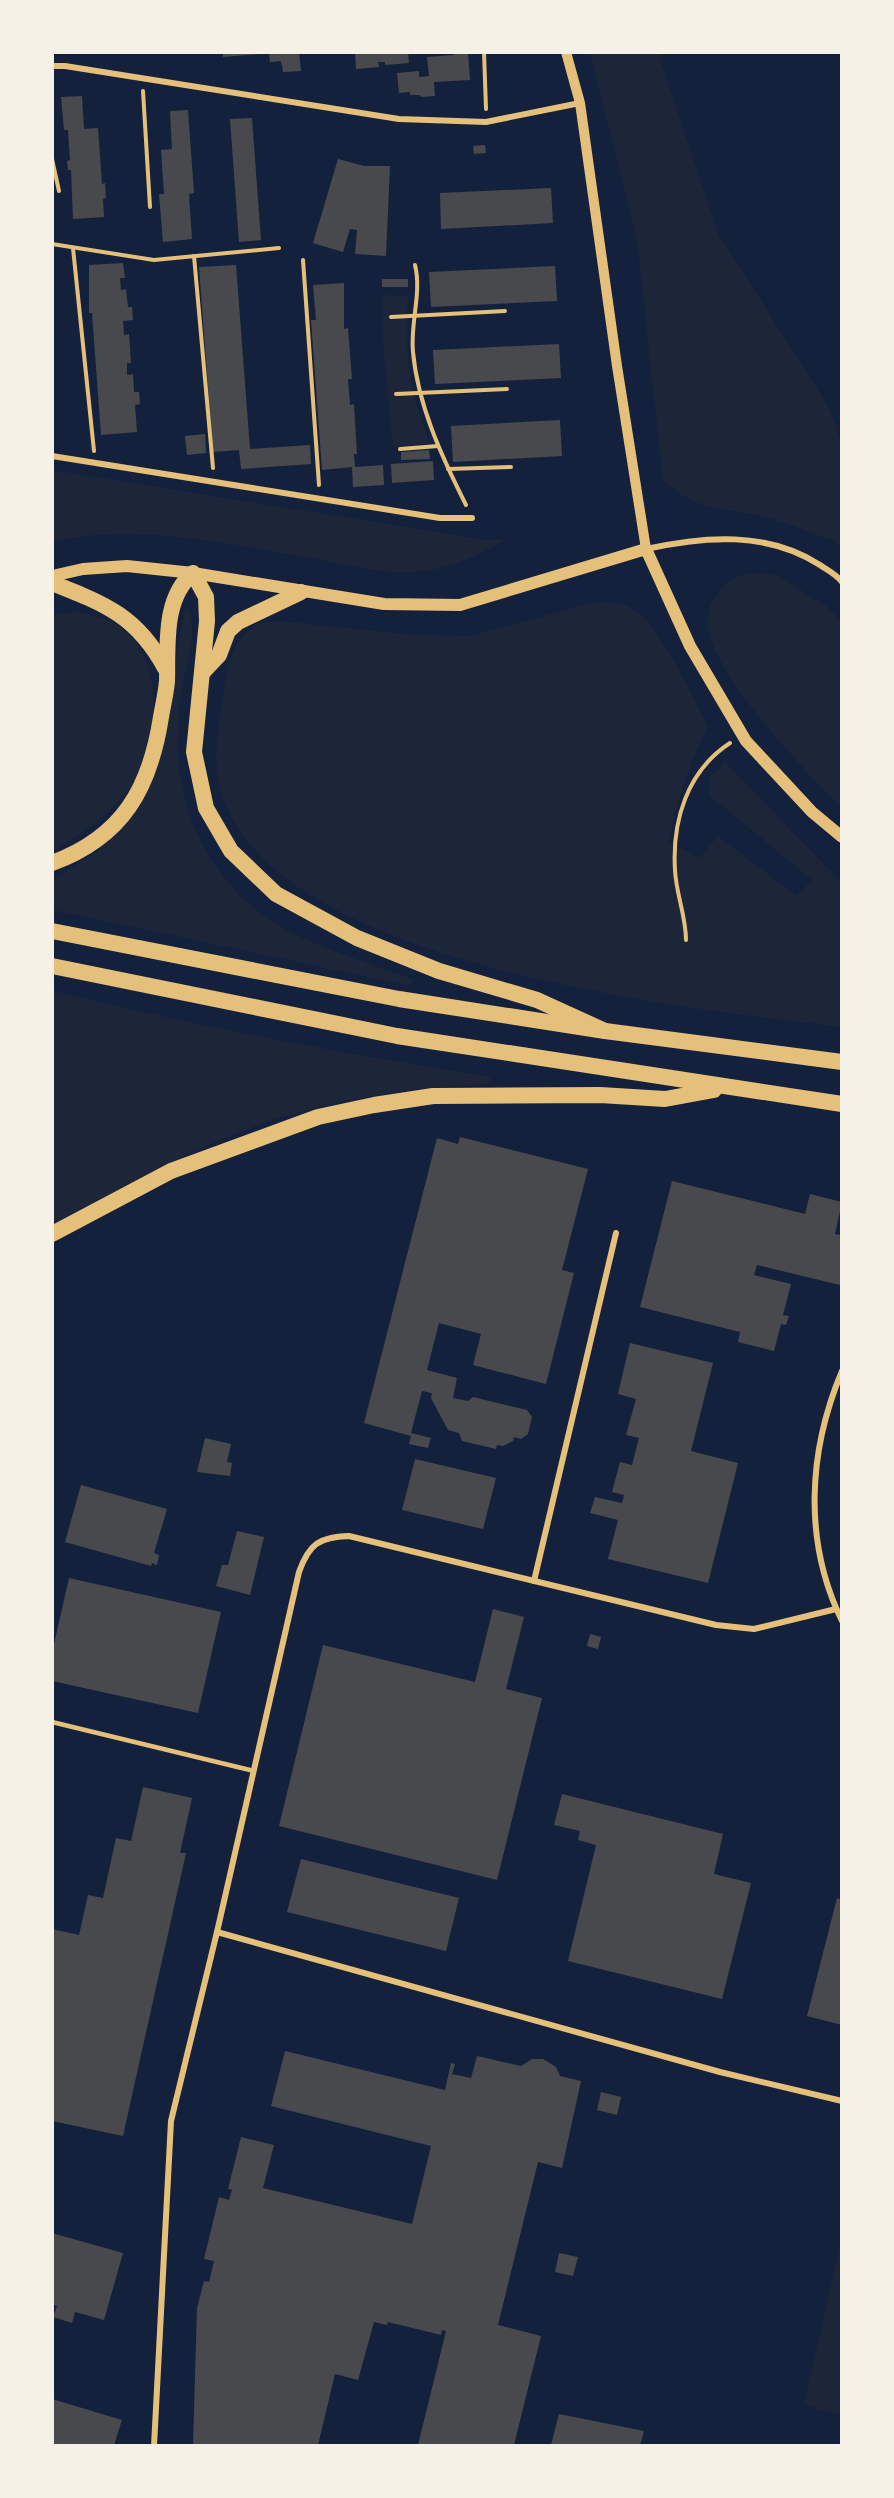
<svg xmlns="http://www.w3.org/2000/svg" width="894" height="2498" font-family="'Alegreya Sans',sans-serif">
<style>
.green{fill:#1d2539}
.building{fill:#48494c}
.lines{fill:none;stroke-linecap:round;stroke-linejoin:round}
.path{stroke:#e5c07b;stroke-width:4}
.service{stroke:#e5c07b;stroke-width:4.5}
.minor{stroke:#e5c07b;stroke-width:6}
.tertiary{stroke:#e5c07b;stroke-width:10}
.secondary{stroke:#e5c07b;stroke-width:12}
.trunk{stroke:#e5c07b;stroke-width:16}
</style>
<rect width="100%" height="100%" fill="#14213d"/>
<g class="green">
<path d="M590,53H658L718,233L828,406L841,441V548L834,541C810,533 785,521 760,516C721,507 693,510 663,480L637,239Z"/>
<path d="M382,295L408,296C403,351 410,392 430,444L393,446L383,342Z"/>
<path d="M52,470L487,540L507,539C478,556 447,570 413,572C379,574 343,564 310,558C226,543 138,524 53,541Z"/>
<path d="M756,573L780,576L830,609L841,623V808C808,773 700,665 708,615C709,607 713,600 718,594C728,579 738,575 756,573Z"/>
<path d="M595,602C607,602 621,602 631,608C662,626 690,694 708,726C690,764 677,800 669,842L699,858L718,836L797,896L812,880L709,795V778L725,762L841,882V1027C692,1008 183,961 218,735C222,708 224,660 241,639C246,633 252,628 258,623L281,621L404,634L471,636Z"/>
<path d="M185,608L189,609C198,636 186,665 181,693C179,706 178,720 178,734C174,817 219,897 294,934C332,952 374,965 413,979L411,986L53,910V879L99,851L127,820L146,793L160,759Z"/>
<path d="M76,612C85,614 94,615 103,618C154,635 161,702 147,747C143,757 141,772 135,781C114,812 84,833 53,852V615Z"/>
<path d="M53,991C197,1026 344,1054 491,1077L488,1084C398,1088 308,1103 225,1138C166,1163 109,1194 53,1224Z"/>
<polygon points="841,2241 841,2415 804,2405"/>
</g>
<g class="building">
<polygon points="223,52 259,52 259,54 223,57"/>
<polygon points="269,52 299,52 301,71 283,72 281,61 270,62"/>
<polygon points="355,52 408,52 409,63 385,65 385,62 378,62 379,67 356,69"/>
<polygon points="453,52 468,52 470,80 434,82 435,96 421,97 420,95 410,95 410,92 399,93 397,73 419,71 419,77 429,76 427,57 454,55"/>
<polygon points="82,96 84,129 98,128 102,184 105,183 106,198 103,199 104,217 73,219 71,170 68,170 67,161 70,160 68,130 64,130 61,97"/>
<polygon points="188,110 194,193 189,194 192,239 163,242 159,194 164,194 161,150 172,149 170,111"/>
<polygon points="252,118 261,240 239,242 230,119"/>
<polygon points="485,145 486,153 474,154 473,146"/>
<polygon points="338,159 364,166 390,166 386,256 355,254 357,230 350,229 343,252 313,243"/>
<polygon points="551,188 553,223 441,229 440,193"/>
<polygon points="123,263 125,278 120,278 121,290 126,289 128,307 132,307 133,320 123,321 124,335 129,334 131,363 127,363 127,375 133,374 134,392 139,392 140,404 135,405 137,432 101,435 92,313 89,313 89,265"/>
<polygon points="236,265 250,449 310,445 311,464 241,469 239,450 213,452 199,267"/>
<polygon points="555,266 557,301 431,307 429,272"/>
<rect x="382" y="279" width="26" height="8"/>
<polygon points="344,283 344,329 348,328 352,379 348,379 350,405 354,404 357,454 354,454 355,467 383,465 384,485 353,487 352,467 322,470 311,320 316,320 313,285"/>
<polygon points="559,344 561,378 435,384 433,350"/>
<polygon points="560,420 562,456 453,462 451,426"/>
<polygon points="205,434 206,453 187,455 185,436"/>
<polygon points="429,450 430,459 401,460 401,452"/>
<polygon points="433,461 434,480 392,483 391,464"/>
<polygon points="460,1137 588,1169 562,1270 574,1273 546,1384 473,1365 481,1334 439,1323 427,1370 457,1378 453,1398 468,1401 473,1397 527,1410 532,1417 528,1434 521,1439 514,1437 513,1441 503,1446 497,1445 496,1449 462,1441 459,1433 448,1430 431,1398 432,1393 422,1391 411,1433 431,1438 428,1448 409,1444 411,1436 364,1423 437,1138 458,1144"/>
<polygon points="672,1181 805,1214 810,1194 842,1202 835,1234 842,1235 840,1285 757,1265 754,1275 791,1284 783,1315 789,1316 786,1325 781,1324 774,1351 738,1342 740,1332 640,1307"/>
<polygon points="630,1343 713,1363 691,1451 738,1463 708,1583 608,1559 618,1520 590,1513 595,1497 622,1503 624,1495 612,1492 620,1462 632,1465 639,1438 626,1435 636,1399 618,1394"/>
<polygon points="205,1438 231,1444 227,1462 232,1463 230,1476 197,1472"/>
<polygon points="415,1459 496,1478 483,1529 402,1510"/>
<polygon points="81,1485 167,1509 154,1553 159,1555 157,1565 152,1563 151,1566 65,1542"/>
<polygon points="237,1531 264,1537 250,1595 216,1586 222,1565 228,1565"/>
<polygon points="69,1578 221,1612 198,1713 52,1681 52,1653"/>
<polygon points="493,1609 524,1617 506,1689 542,1698 497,1880 279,1826 323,1645 475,1682"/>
<polygon points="590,1634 601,1637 598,1649 587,1646"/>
<polygon points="143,1787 192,1798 180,1853 186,1853 123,2136 52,2121 52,1929 79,1935 88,1895 103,1898 116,1838 131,1841"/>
<polygon points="562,1794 723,1834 714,1874 751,1883 722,1999 568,1961 596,1845 578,1840 580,1831 554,1825"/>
<polygon points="301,1859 459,1898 446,1951 287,1912"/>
<polygon points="837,1898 842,1900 842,2025 807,2016"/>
<polygon points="285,2051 445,2090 451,2063 455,2064 452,2074 471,2078 477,2056 521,2066 532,2059 543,2059 556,2067 560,2076 581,2081 562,2168 538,2162 498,2325 541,2336 514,2445 418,2445 446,2331 442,2330 441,2335 388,2322 387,2325 374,2322 358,2380 335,2374 318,2445 193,2445 197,2308 204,2281 209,2282 214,2261 204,2259 219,2197 229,2200 232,2190 228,2189 241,2137 274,2145 263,2188 412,2224 431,2146 271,2106"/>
<polygon points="601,2092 621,2097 617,2115 597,2110"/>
<polygon points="52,2233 123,2253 104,2320 75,2312 72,2323 53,2317 57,2306 52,2304"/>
<polygon points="559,2253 578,2257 573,2276 555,2272"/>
<polygon points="52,2399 122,2420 114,2445 52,2445"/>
<polygon points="559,2414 644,2431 640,2445 551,2445"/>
</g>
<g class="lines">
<g class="path">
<polyline points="484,52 486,109"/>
<polyline points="143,91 150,207"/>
<polyline points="52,159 59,191"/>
<polyline points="52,244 154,260 279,248"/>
<polyline points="73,248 94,451"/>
<polyline points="194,256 213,468"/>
<polyline points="303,260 319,485"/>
<path d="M415,265C422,293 410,323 413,352C418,406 442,457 466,505"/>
<polyline points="391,317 505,311"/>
<polyline points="396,394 507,389"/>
<polyline points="400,449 438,446"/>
<polyline points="448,469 511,467"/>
<path d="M686,940C686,916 676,894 675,870C672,821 687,771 730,743"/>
</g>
<polyline class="service" points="52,1722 254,1771"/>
<g class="minor">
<polyline points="52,66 65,66 399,119 486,122 580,103"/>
<polyline points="52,456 440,518 472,518"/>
<path d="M646,549C705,536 767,531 820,565C827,570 836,574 842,582"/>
<path d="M842,1371C808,1452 803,1541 842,1621"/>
<polyline points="534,1581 616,1233"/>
<polyline points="217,1932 720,2072 842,2101"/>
<path d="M154,2446L171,2121L217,1932L299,1572C309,1544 319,1537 349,1536L716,1625L754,1629L836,1609"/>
</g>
<polyline class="tertiary" points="566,52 580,103 617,366 646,549"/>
<polyline class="secondary" points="52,576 83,569 127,566 193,573 384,604 460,605 646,549 690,646 746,741 812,812 842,837"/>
<g class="trunk">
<path d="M52,583C105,604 137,616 165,668"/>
<polyline points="202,673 219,655 228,631 238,622 301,592"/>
<path d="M52,863C123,837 150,788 161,717C163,705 166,693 167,681C168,645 163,598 193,573L206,597L207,621L194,752L206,808L231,851L276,894L357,938L439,971L537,1000L605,1031"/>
<polyline points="52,931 399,999 605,1031 842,1062"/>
<polyline points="52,966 397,1036 842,1104"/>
<polyline points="52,1234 171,1171 318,1117 374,1105 433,1096 600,1095 665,1099 714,1090"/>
</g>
</g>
<rect width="894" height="2498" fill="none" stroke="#f6f1e7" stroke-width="108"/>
</svg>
